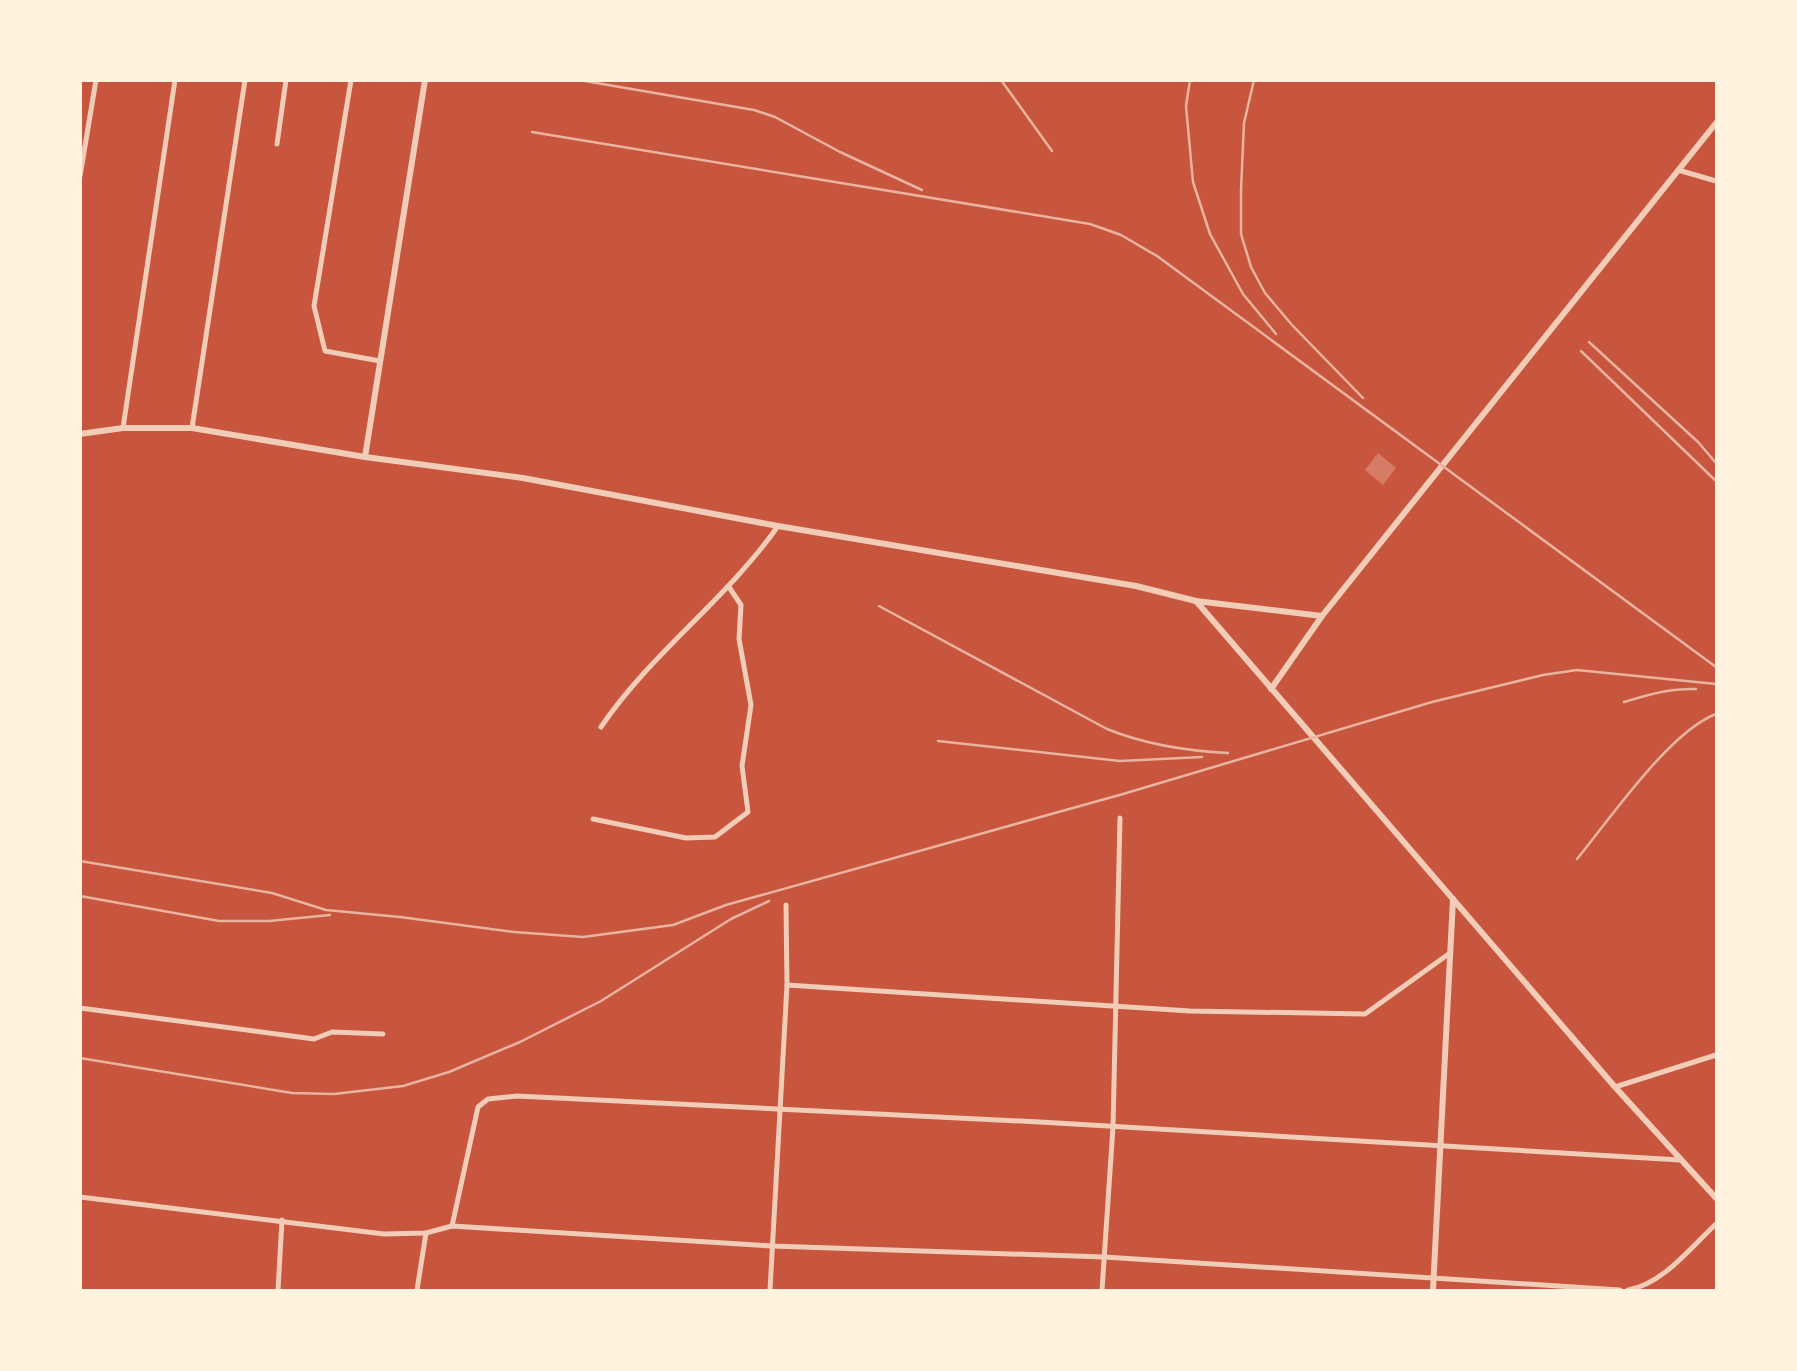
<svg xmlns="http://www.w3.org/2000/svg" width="1797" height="1371" font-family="Roboto,sans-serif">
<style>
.building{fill:#d67c66}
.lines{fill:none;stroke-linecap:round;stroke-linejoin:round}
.minor{stroke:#f1ccb7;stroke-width:5}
.tertiary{stroke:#f1ccb7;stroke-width:6}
.rail{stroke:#e9b49f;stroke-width:2.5}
</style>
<rect width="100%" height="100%" fill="#c8553d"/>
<polygon class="building" points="1378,453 1396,468 1383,485 1365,470"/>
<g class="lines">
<g class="minor">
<polyline points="351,80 314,306 325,351 380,361"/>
<polyline points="277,144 286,80"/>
<polyline points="1678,170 1716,181"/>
<polyline points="80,176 96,80"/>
<polyline points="123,428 175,80"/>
<polyline points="192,428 245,80"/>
<path d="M601,727C651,653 727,599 778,526"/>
<polyline points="593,819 686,838 715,837 748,812 742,766 751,705 739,639 741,605 729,587"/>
<polyline points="787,985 1190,1011 1365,1014 1450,953"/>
<polyline points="80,1008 314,1039 332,1032 383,1034"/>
<polyline points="1615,1087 1716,1055"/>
<polyline points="80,1197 384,1234 426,1233 452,1226 772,1246 1104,1257 1620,1290"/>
<polyline points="452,1226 478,1107 488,1099 517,1096 1040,1122 1680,1160"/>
<polyline points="278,1290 282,1220"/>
<polyline points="417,1290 426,1233"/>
<polyline points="770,1290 787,985 786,905"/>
<polyline points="1102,1290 1113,1127 1120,818"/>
<path d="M1628,1290C1663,1284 1691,1247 1716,1224"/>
</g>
<g class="tertiary">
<polyline points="80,434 123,428 192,428 365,457 523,478 778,526 1136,586 1196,601 1615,1087 1716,1198"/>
<polyline points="365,457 425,80"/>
<polyline points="1196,601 1322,616"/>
<polyline points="1271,689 1322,616 1716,123"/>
<polyline points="1433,1290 1453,899"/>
</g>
<g class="rail">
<polyline points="579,80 754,110 775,117 840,152 922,190"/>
<polyline points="1001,80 1052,151"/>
<polyline points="1190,80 1186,106 1193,182 1210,234 1243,294 1276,334"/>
<polyline points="1254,80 1244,123 1241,190 1241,234 1251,267 1265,293 1292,325 1363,398"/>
<polyline points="532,132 1090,224 1121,235 1157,256 1716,667"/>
<polyline points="1589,342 1698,442 1716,463"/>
<polyline points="1581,351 1716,481"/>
<path d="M879,606L1107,729C1144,744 1188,751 1228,753"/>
<path d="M1624,702C1648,695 1670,688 1696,689"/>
<polyline points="938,741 1120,761 1202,757"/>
<path d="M1577,859C1610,819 1669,732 1716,714"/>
<polyline points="80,861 272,893 326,910 400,917 514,932 583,937 673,925 726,905 1123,794 1432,702 1543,675 1577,670 1716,684"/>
<polyline points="80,896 219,921 269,921 330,915"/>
<polyline points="80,1058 292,1093 334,1094 403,1086 449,1072 520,1042 601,1001 731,919 769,901"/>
</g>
</g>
<rect width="1797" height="1371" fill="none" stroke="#fff3e0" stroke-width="164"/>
</svg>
